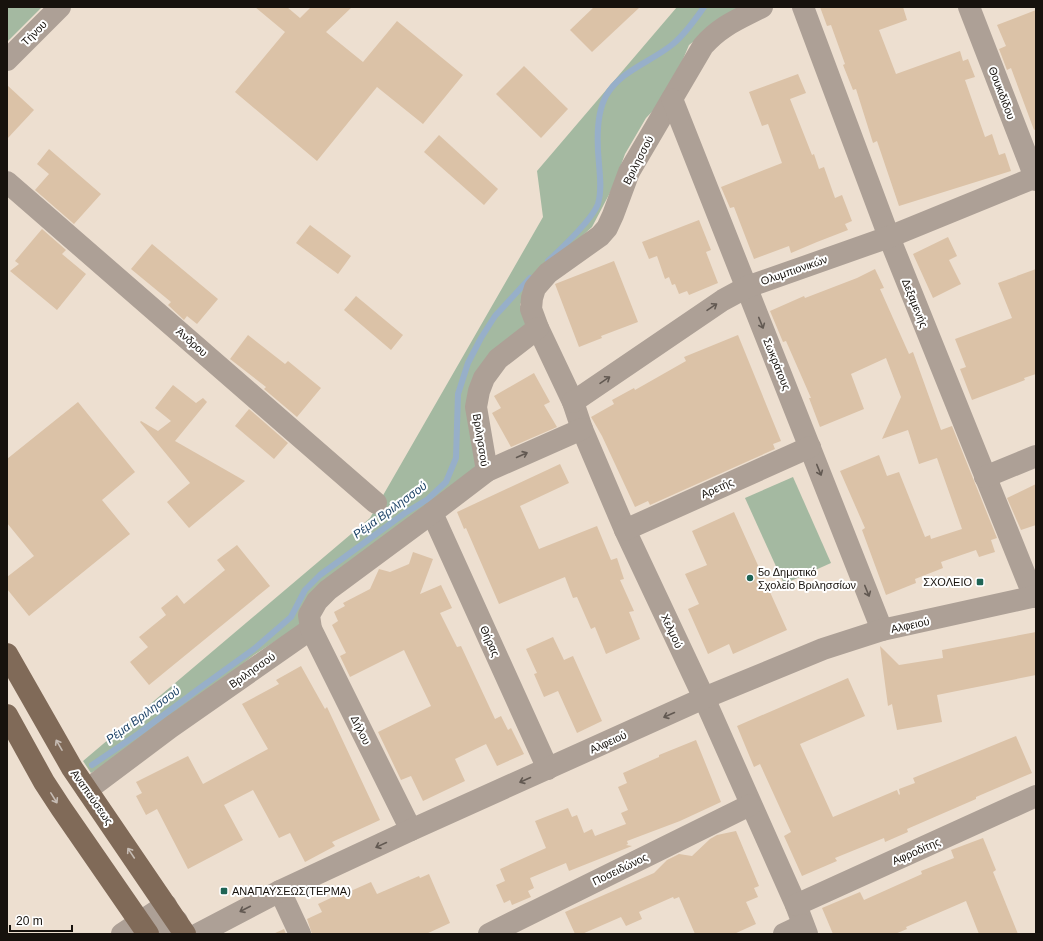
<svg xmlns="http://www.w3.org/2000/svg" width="1043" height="941" font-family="Arial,sans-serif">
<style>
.green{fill:#a4b9a1}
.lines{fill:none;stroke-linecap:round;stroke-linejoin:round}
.stream{stroke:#97afc9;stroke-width:6}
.building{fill:#dbc2a7}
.minor{stroke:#ada096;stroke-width:22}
.major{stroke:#806a58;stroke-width:22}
.oneway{stroke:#625952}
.oneway2{stroke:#c6bcb4}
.poi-dot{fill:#1f6455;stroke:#fff;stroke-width:1.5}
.labels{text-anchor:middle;stroke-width:4;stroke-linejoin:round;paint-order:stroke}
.street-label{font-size:11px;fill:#17120d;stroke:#fff}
.poi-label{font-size:11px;fill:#17120d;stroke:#fff;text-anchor:start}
.water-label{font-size:12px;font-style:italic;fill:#1f4468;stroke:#fff}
</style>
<rect width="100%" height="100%" fill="#eddfd0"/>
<g class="green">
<polygon points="7,7 42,7 7,42"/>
<polygon points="677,7 744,7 725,17 689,45 668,95 646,118 625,154 613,187 592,227 544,271 525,293 520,305 532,319 486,365 480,464 305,622 254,655 137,747 91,773 83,761 370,518 543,217 537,171"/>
<polygon points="793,477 831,563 784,584 745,498"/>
</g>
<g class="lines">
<g class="stream">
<path d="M548,261C562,248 592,220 598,204C602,191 600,177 599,164C597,144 596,114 606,96C620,71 651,62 673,44C685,34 695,20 704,7"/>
<polyline points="92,765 138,734 200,688 254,649 291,617 305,590 320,575 405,513 428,499 446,482 456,458 458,394 468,363 481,338 495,316 530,278"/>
</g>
</g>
<g class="building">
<polygon points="255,7 287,7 300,18 311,7 352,7 326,32 363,62 397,21 463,75 423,124 377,87 317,161 235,92 285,32"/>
<polygon points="594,7 640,7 592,52 570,30"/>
<polygon points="820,7 903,7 907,20 879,30 896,74 960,51 963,61 968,59 975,77 965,80 985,137 992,134 999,155 1005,153 1011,171 899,206 877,141 873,143 856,89 853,90 843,65 845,64 831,25 827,26"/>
<polygon points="1036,10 1036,129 1034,130 1011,68 1007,70 999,49 1006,46 997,25"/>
<polygon points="524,66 568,109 541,138 496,94"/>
<polygon points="798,74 806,93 790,99 812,155 814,154 819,169 824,167 835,198 842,195 852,221 845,224 848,230 817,242 791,253 789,246 754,259 734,207 730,208 721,187 782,163 768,124 762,126 749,92"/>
<polygon points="7,85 34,110 7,139"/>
<polygon points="439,135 498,189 484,205 424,152"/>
<polygon points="49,149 101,194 74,224 35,190 49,174 37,164"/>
<polygon points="699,220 711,250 706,252 718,283 689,295 687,291 679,294 675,284 672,285 669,277 665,279 657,256 649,259 642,242"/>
<polygon points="310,225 351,256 338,274 296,243"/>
<polygon points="42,229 66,250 62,254 86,274 57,310 10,271 19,264 15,261"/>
<polygon points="948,237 957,256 949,260 961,284 933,298 913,254"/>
<polygon points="152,244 218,299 197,324 187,316 184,320 168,305 171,302 131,269"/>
<polygon points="614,261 638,322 601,336 602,338 579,347 555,284"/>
<polygon points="875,269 884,288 880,289 909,354 913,352 941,430 952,426 997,538 991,540 995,552 979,557 976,550 941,562 943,568 915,579 916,583 886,595 862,530 865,528 840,471 879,455 887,476 899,472 925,537 930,535 931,539 962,529 937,458 919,464 908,430 882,439 901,397 886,358 851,374 864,409 820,427 809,398 811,398 786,341 783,342 770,311 804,296 805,298 857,278"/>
<polygon points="1036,269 1036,374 1024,378 1025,380 972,400 960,369 966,367 955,339 1012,318 998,283"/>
<polygon points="356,296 403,335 391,350 344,310"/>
<polygon points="248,335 285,364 288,361 321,388 297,417 264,389 266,387 230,359"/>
<polygon points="738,335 781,441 773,444 775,449 650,505 648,501 635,507 602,436 591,417 614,404 612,400 634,388 635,390 686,361 684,357"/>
<polygon points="534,373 550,402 544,405 557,427 511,447 492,413 501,408 494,396"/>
<polygon points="173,385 196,403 203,398 207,402 175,441 245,481 189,528 167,502 190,483 140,422 141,421 158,431 171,421 155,408"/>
<polygon points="78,402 135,472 102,500 130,534 29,616 7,589 7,577 34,556 7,523 7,459"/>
<polygon points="249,409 288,443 274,459 235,426"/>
<polygon points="560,464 569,483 520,506 539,549 597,526 611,560 617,558 624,579 620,580 634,611 629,612 640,639 606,654 595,627 591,629 577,597 573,598 565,577 499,604 466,528 464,529 457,512"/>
<polygon points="1036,484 1036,525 1021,530 1007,498"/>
<polygon points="734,512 787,630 733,654 729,644 708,654 688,609 699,604 685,574 707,565 692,531"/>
<polygon points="237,545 270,586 149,685 130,662 148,647 139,637 166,615 161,608 177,595 184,604 225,570 217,560"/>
<polygon points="413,552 433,559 420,594 441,585 452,608 440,613 457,647 461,646 495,719 501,716 508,730 511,728 524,754 497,766 486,744 455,759 465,781 423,801 411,776 401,780 378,732 431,706 404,650 350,677 340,656 346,653 332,625 338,621 334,612 345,606 343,603 370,589 379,569 390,572 409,564"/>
<polygon points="1036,632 1036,675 937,695 942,722 897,730 892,704 888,706 880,646 899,665 943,658 942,650"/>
<polygon points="553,637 564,660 573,656 602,721 577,733 558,691 544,697 534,674 537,673 526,649"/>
<polygon points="301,666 325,709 327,707 380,820 332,842 335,846 305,862 290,833 279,838 253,790 224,805 243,840 188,869 157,809 146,815 136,796 142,793 136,782 188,756 203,784 268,749 242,704 279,684 276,680"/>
<polygon points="848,678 865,716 800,744 833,817 897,790 899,795 900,794 899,789 915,783 913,778 1016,736 1032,773 976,797 976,799 907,829 908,832 885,842 884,838 835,858 837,861 802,876 784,836 791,832 760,764 754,767 737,726"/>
<polygon points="696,740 721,802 680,821 627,841 628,844 626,845 632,846 569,871 566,863 530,878 534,888 528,891 531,897 512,905 510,900 504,903 496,885 505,881 500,869 546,848 535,821 568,808 572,817 577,815 584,833 592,829 595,836 626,824 621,813 628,810 618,787 627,783 623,773 659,757 659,755"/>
<polygon points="736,831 759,886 754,888 758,897 746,902 756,924 734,934 695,934 679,897 674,899 673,897 639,912 642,919 626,926 621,917 582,934 575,934 565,912 654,873 667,860 679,854 692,856 710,839 717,835"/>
<polygon points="983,838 996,870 993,872 1018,934 979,934 966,901 906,927 907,929 895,934 833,934 822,908 860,892 864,900 922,874 921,871 954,858 951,850"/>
<polygon points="429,874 450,923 426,934 312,934 307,919 322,912 318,904 335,896 335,898 371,882 377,894 419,876 420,878"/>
<polygon points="284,929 286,934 273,934"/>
</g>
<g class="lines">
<g class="minor">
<path d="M762,7C739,19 720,26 703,46L629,172L613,215L607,228L600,236L548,273L535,288L532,298L531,309L538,328L573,402L582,429L625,530L704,698L796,905L807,934"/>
<polyline points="803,7 889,237 1034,597"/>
<polyline points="969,7 1036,180"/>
<polyline points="7,60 60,7"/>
<polyline points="672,99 882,630"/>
<polyline points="7,182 376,503"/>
<polyline points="573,402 723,300 747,287 889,237 1036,177"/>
<polyline points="487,471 476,407 479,391 484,378 498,359 538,328"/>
<polyline points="985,477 1036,456"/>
<polyline points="432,513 548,769"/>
<polyline points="625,530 810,447"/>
<polyline points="87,790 171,727 311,629"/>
<polyline points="411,830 311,629 309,615 317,601 328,590 432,513 487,471 582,429"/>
<polyline points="280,891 300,934"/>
<polyline points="796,905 1036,796"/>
<polyline points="122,934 166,905"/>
<polyline points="156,934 177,921"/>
<polyline points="198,934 280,891 411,830 704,698 823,649 882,630 1036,596"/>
<polyline points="489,934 750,805"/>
<polyline points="784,934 803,925"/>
</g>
<g class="major">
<polyline points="7,654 72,768 185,934"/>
<polyline points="7,715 44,782 61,808 148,934"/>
</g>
</g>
<defs><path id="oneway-shaft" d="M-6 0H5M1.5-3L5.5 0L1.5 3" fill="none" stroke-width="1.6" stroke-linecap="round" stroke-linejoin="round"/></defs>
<g class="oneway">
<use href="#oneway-shaft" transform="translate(712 307) rotate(-34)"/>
<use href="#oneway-shaft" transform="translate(761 323) rotate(68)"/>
<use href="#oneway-shaft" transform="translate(605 380) rotate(-34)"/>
<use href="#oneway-shaft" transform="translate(522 455) rotate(-24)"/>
<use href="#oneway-shaft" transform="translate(819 470) rotate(68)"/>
<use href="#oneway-shaft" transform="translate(867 591) rotate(68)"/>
<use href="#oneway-shaft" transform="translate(669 715) rotate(156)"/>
<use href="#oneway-shaft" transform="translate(525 780) rotate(156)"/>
<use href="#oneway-shaft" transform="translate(381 845) rotate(155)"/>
<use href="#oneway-shaft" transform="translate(245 909) rotate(153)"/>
</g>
<g class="oneway2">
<use href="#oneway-shaft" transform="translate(59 745) rotate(-120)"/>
<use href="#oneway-shaft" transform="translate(54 798) rotate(58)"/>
<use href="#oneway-shaft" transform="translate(131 853) rotate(-124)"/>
</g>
<g class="poi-dot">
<circle cx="750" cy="578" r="4"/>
<rect x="976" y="578" width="8" height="8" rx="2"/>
<rect x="220" y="887" width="8" height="8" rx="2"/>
</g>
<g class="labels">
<g class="street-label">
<text transform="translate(34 33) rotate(-45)" y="4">Τήνου</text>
<text transform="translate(1002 93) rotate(69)" y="4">Θουκιδίδου</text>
<text transform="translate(638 160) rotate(-63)" y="4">Βριλησσού</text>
<text transform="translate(794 270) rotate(-19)" y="4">Ολυμπιονικών</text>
<text transform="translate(915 303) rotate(68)" y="4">Δεξαμενής</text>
<text transform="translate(192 342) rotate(41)" y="4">Άνδρου</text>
<text transform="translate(777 364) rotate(68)" y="4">Σωκράτους</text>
<text transform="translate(481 440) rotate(81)" y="4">Βριλησσού</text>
<text transform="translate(717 488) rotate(-24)" y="4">Αρετής</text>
<text transform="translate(910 625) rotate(-12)" y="4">Αλφειού</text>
<text transform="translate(672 631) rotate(65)" y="4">Χελμού</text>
<text transform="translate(490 641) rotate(66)" y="4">Θήρας</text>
<text transform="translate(252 670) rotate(-35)" y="4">Βριλησσού</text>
<text transform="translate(361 730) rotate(64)" y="4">Δήλου</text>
<text transform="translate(608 742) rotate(-24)" y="4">Αλφειού</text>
<text transform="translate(92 797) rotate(55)" y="4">Αναπαύσεως</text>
<text transform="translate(916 851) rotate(-24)" y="4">Αφροδίτης</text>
<text transform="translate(620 869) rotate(-26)" y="4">Ποσειδώνος</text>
</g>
<g class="poi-label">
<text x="758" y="576">5ο Δημοτικό<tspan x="758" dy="13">Σχολείο Βριλησσίων</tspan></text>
<text x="972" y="586" text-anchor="end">ΣΧΟΛΕΙΟ</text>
<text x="232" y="895">ΑΝΑΠΑΥΣΕΩΣ(ΤΕΡΜΑ)</text>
</g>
<g class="water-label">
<text transform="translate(390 510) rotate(-36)" y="4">Ρέμα Βριλησσού</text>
<text transform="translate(143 715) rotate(-36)" y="4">Ρέμα Βριλησσού</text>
</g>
</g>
<rect width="1043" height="941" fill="none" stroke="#17120d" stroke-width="16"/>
<path d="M10 925v6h62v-6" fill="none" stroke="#17120d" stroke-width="2"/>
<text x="16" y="925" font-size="12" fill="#17120d" stroke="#ffffff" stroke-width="3" paint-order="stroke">20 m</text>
</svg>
